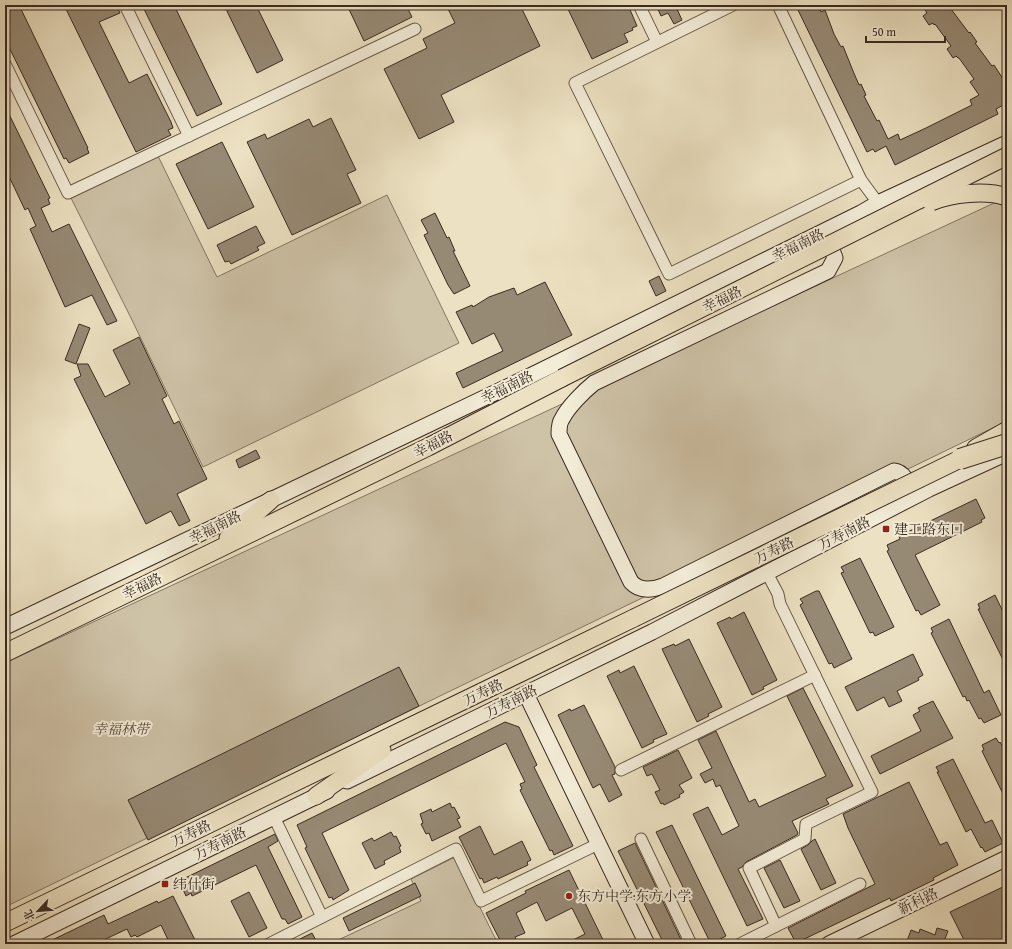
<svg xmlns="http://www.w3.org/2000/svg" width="1012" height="949" font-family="'Gentium Book Plus','Noto Serif SC',serif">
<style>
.green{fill:#cec2a7;stroke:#847664}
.building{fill:#978a75;stroke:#3a2b21}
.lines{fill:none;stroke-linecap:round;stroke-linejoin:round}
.street-casing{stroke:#665849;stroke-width:13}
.secondary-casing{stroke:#3a2b21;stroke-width:17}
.primary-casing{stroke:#3a2b21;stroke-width:19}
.highway-casing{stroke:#3a2b21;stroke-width:22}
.street{stroke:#f3ecd7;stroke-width:11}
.secondary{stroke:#f3ecd7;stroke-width:15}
.primary{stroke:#ece1c2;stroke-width:17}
.highway{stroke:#ece1c2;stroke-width:20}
.primary-bridge-casing{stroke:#3a2b21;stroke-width:19;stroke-linecap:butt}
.highway-bridge-casing{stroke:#3a2b21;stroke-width:22;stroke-linecap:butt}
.primary-bridge{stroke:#ece1c2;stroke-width:17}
.highway-bridge{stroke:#ece1c2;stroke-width:20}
.poi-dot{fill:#8f2418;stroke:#f3ecd7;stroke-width:1.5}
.labels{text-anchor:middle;stroke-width:4;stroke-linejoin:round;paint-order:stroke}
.street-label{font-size:14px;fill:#3a2b21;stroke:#f3ecd7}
.poi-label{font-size:14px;fill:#3a2b21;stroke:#f3ecd7;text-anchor:start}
.park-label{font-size:14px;font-style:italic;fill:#58493c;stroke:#f3ecd7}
</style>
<rect width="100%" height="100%" fill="#ece1c2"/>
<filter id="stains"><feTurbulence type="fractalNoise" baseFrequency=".005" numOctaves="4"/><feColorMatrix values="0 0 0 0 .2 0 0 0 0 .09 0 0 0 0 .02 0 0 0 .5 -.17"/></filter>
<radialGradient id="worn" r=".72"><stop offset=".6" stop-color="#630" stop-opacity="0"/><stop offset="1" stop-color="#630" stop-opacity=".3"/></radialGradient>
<g class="green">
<polygon points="158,156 217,277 387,195 459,343 203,467 131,318 71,198"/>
<polygon points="1007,197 1007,421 5,907 5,663"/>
<polygon points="455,857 498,944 337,944 336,941 421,901 411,879"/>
</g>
<g class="building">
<polygon points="5,5 19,5 88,148 87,148 89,153 69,163 66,158 64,159 5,39"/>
<polygon points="64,5 116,5 120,13 99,22 129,83 147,74 171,122 173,128 168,130 171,135 136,152"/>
<polygon points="142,5 174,5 222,104 197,116"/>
<polygon points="224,5 256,5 283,60 257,73"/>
<polygon points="347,5 406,5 412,17 364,41"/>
<polygon points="446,5 520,5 540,46 441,95 454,122 419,139 384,69 427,48 423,39 455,23"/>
<polygon points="566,5 628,5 637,26 632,28 633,30 624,34 628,42 592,59"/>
<polygon points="656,5 685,5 677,9 682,20 674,24 668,13 661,16"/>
<polygon points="804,5 818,5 821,12 825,10 834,34 841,47 843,46 853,71 859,85 861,84 866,95 864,96 877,121 879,120 888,139 898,134 900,140 926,128 972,105 970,100 979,95 970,82 974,79 959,58 958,58 956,56 953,58 947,49 951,46 935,24 934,25 933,23 929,25 923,16 927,13 922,5 948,5 969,33 970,32 977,42 975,43 992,66 994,65 1007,85 1007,103 996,109 998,114 895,165 886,146 875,152 873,149 867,152 798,10 805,7"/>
<polygon points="5,106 50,198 48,199 50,204 41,208 52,232 69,224 117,321 107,325 92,295 65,307 30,229 36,226 28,208 25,210 5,168"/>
<polygon points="331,118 356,170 347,174 361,203 292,235 247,142 265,134 267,139 309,119 313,127"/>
<polygon points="222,142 254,207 208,229 176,164"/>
<polygon points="435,213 447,238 449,237 455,251 453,251 470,286 454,294 448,285 424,235 428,233 421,220"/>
<polygon points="256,226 265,243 257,247 259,250 231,264 229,261 225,262 217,245"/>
<polygon points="659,276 666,291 656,296 649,281"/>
<polygon points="545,282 572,335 463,388 456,373 503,351 494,333 472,344 456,312 472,305 473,307 489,297 514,288 517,295"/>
<polygon points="79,324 90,328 76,364 65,360"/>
<polygon points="139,337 167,396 162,399 174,424 179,421 207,479 177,494 190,521 179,526 171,511 146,524 74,379 81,376 77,364 88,364 105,397 130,384 113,350"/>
<polygon points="256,450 260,458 239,468 236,460"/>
<polygon points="976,499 985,518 981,520 982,522 915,555 940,605 921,615 918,610 916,611 887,551 889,550 887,545 900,539 899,536"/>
<polygon points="860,558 894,627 875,636 873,632 870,633 841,573 844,572 841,567"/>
<polygon points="816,591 819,591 852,659 834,668 832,663 829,664 800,605 803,603 800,599"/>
<polygon points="995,595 1007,620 1007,668 978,609 980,609 978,604"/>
<polygon points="744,612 777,680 763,687 764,689 752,695 717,623 730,617 731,619"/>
<polygon points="949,619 984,693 989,690 1001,715 984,723 981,718 979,719 969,700 967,701 965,696 963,697 931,633 933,632 931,628"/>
<polygon points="689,639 722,707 708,714 709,716 697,722 662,649 674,644 675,646"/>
<polygon points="913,654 923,675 918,678 919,680 897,691 902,701 889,707 884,697 857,711 845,687"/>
<polygon points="634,666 667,734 653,740 654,742 642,748 607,676 619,670 620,673"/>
<polygon points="399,667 419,706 148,840 128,800"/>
<polygon points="803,688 853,786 826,799 829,804 792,821 798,833 797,835 746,862 742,867 738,869 763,919 747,926 693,814 708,807 722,835 739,826 720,785 716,787 713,779 705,783 700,774 712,768 698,740 716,731 749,802 755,799 759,807 826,776 787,696"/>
<polygon points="933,701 953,738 880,774 871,756 921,731 913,715 920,711 918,708"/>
<polygon points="584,705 615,767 615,774 612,775 622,795 609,802 600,784 593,788 558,715 570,709 571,711"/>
<polygon points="505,722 519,727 537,765 534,767 573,846 554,855 552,850 550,851 520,790 522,789 520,784 525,782 506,743 322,833 349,890 333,900 332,897 329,898 305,848 307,847 297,825"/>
<polygon points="996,738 999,743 1000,742 1006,753 1004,753 1007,759 1007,802 982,751 984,750 982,745"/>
<polygon points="678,750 692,778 679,785 684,792 679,795 680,797 664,805 663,803 661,804 655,792 660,790 652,774 647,776 643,767"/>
<polygon points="953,759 985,823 992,820 1003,843 985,852 982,847 981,848 971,829 966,832 937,772 939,772 936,767"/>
<polygon points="909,782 940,845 947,842 958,865 933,878 934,880 891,901 890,898 796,943 788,928 875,884 848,828 843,814"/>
<polygon points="450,803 452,808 454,807 460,818 457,819 461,827 432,841 429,833 426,834 421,824 423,823 420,814 431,809 432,812"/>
<polygon points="672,825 726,936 711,944 656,832"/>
<polygon points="480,826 494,855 522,841 531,860 527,862 528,865 498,879 497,877 484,883 482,878 480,879 459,837"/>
<polygon points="391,832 394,837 396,836 401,846 399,847 401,852 384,861 385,864 375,869 362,843 372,838 374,841"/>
<polygon points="275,834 278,841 268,847 302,917 288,924 285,919 282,919 256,865 192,896 191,893 186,896 179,881"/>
<polygon points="815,839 836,883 821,890 801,849 808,845 812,841"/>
<polygon points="635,843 648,870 683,944 664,944 618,851"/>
<polygon points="780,860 800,901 784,908 764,868"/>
<polygon points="569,870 605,944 565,944 585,934 572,908 546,921 537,902 516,913 525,933 515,937 518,944 502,944 486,913 526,893 525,891"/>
<polygon points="415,883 421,896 349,931 343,918"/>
<polygon points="1007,885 1007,944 966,944 950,912"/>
<polygon points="249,892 267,928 249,937 231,901"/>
<polygon points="173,896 197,944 170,944 161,925 137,937 135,935 131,937 127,929 95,944 44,944 104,915 108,924 157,901 158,903"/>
<polygon points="937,928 948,931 943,944 906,944 911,930 919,933 920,929 935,935"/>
<polygon points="312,933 318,944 290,944"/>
</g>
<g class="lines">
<defs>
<g id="street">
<polyline points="125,5 189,136"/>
<polyline points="639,5 657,42"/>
<polyline points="733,5 575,83 669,274 861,180"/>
<polyline points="778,5 861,180 878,203"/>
<polyline points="5,64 68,193 415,29"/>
<polyline points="621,770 815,675"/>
<polyline points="274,817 322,917"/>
<polyline points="641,839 691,944"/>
<polyline points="776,926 860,884"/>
<polyline points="269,944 456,849 481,901 598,844"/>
<polyline points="740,944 776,926 749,868 805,839 806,824 872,792 780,604 778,594 767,573"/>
</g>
<g id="secondary">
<path d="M826,234L835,258L828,271L594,383C584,391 568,407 562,419C559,423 559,429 559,434L631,582C640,592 652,590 663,586L894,471C905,472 909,486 913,495"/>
<polyline points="5,627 530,376 861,213 878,203 1007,143"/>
<polyline points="526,694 647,944"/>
<polyline points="347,781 652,632 929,489 1007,453"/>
<polyline points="14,944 327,791"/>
<polyline points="829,944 1007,858"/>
</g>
<g id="primary">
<polyline points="228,538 271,500"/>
<polyline points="5,653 428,447 562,378"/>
<polyline points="316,796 382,750"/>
<polyline points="5,923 634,618"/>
</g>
<polyline id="highway" points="977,449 1007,432"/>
</defs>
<use href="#street" class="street-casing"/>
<use href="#secondary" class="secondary-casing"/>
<use href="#primary" class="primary-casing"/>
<use href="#highway" class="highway-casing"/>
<use href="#street" class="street"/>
<use href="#secondary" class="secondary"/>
<use href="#primary" class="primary"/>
<use href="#highway" class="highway"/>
<defs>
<g id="primary-bridge">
<path d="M931,202C952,193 986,190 1007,197"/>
<polyline points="562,378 1007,156"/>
<polyline points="634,618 960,459"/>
</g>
<polyline id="highway-bridge" points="960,459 1007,444"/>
</defs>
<use href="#primary-bridge" class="primary-bridge-casing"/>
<use href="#highway-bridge" class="highway-bridge-casing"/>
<use href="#primary-bridge" class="primary-bridge"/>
<use href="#highway-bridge" class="highway-bridge"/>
</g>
<g class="poi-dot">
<rect x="882" y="525" width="8" height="8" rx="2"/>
<rect x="161" y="880" width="8" height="8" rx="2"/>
<circle cx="569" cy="896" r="4"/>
</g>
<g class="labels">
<g class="street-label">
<text transform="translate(798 245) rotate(-26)" y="5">幸福南路</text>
<text transform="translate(722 299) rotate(-26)" y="5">幸福路</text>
<text transform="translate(507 387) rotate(-26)" y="5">幸福南路</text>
<text transform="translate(433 444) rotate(-27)" y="5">幸福路</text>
<text transform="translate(215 527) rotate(-26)" y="5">幸福南路</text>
<text transform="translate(844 533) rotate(-27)" y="5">万寿南路</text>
<text transform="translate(774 550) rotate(-26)" y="5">万寿路</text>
<text transform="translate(142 586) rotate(-26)" y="5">幸福路</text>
<text transform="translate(483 692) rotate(-26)" y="5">万寿路</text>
<text transform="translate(511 701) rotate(-26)" y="5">万寿南路</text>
<text transform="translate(191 833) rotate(-26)" y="5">万寿路</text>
<text transform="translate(220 843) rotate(-26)" y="5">万寿南路</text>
<text transform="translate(918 901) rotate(-26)" y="5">新科路</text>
</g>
<g class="poi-label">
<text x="894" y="534">建工路东口</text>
<text x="173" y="889">纬什街</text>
<text x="577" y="901">东方中学·东方小学</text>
</g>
<g class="park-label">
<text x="121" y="734">幸福林带</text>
</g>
</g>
<rect width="1012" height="949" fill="none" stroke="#ece1c2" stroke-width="20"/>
<rect x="6" y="6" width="1000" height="937" fill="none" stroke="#3a2b21" stroke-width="2"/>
<rect x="10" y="10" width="992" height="929" fill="none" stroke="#3a2b21"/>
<g transform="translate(38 911) rotate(244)" stroke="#f3ecd7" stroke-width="3" paint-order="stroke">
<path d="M0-3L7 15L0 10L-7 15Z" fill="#3a2b21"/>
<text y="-6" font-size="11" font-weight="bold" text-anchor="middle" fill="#3a2b21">北</text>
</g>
<path d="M866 36v6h79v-6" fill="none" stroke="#3a2b21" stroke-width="2"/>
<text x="872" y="36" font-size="12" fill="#3a2b21" stroke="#f3ecd7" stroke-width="3" paint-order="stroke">50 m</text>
<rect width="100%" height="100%" filter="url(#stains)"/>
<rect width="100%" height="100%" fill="url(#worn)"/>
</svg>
